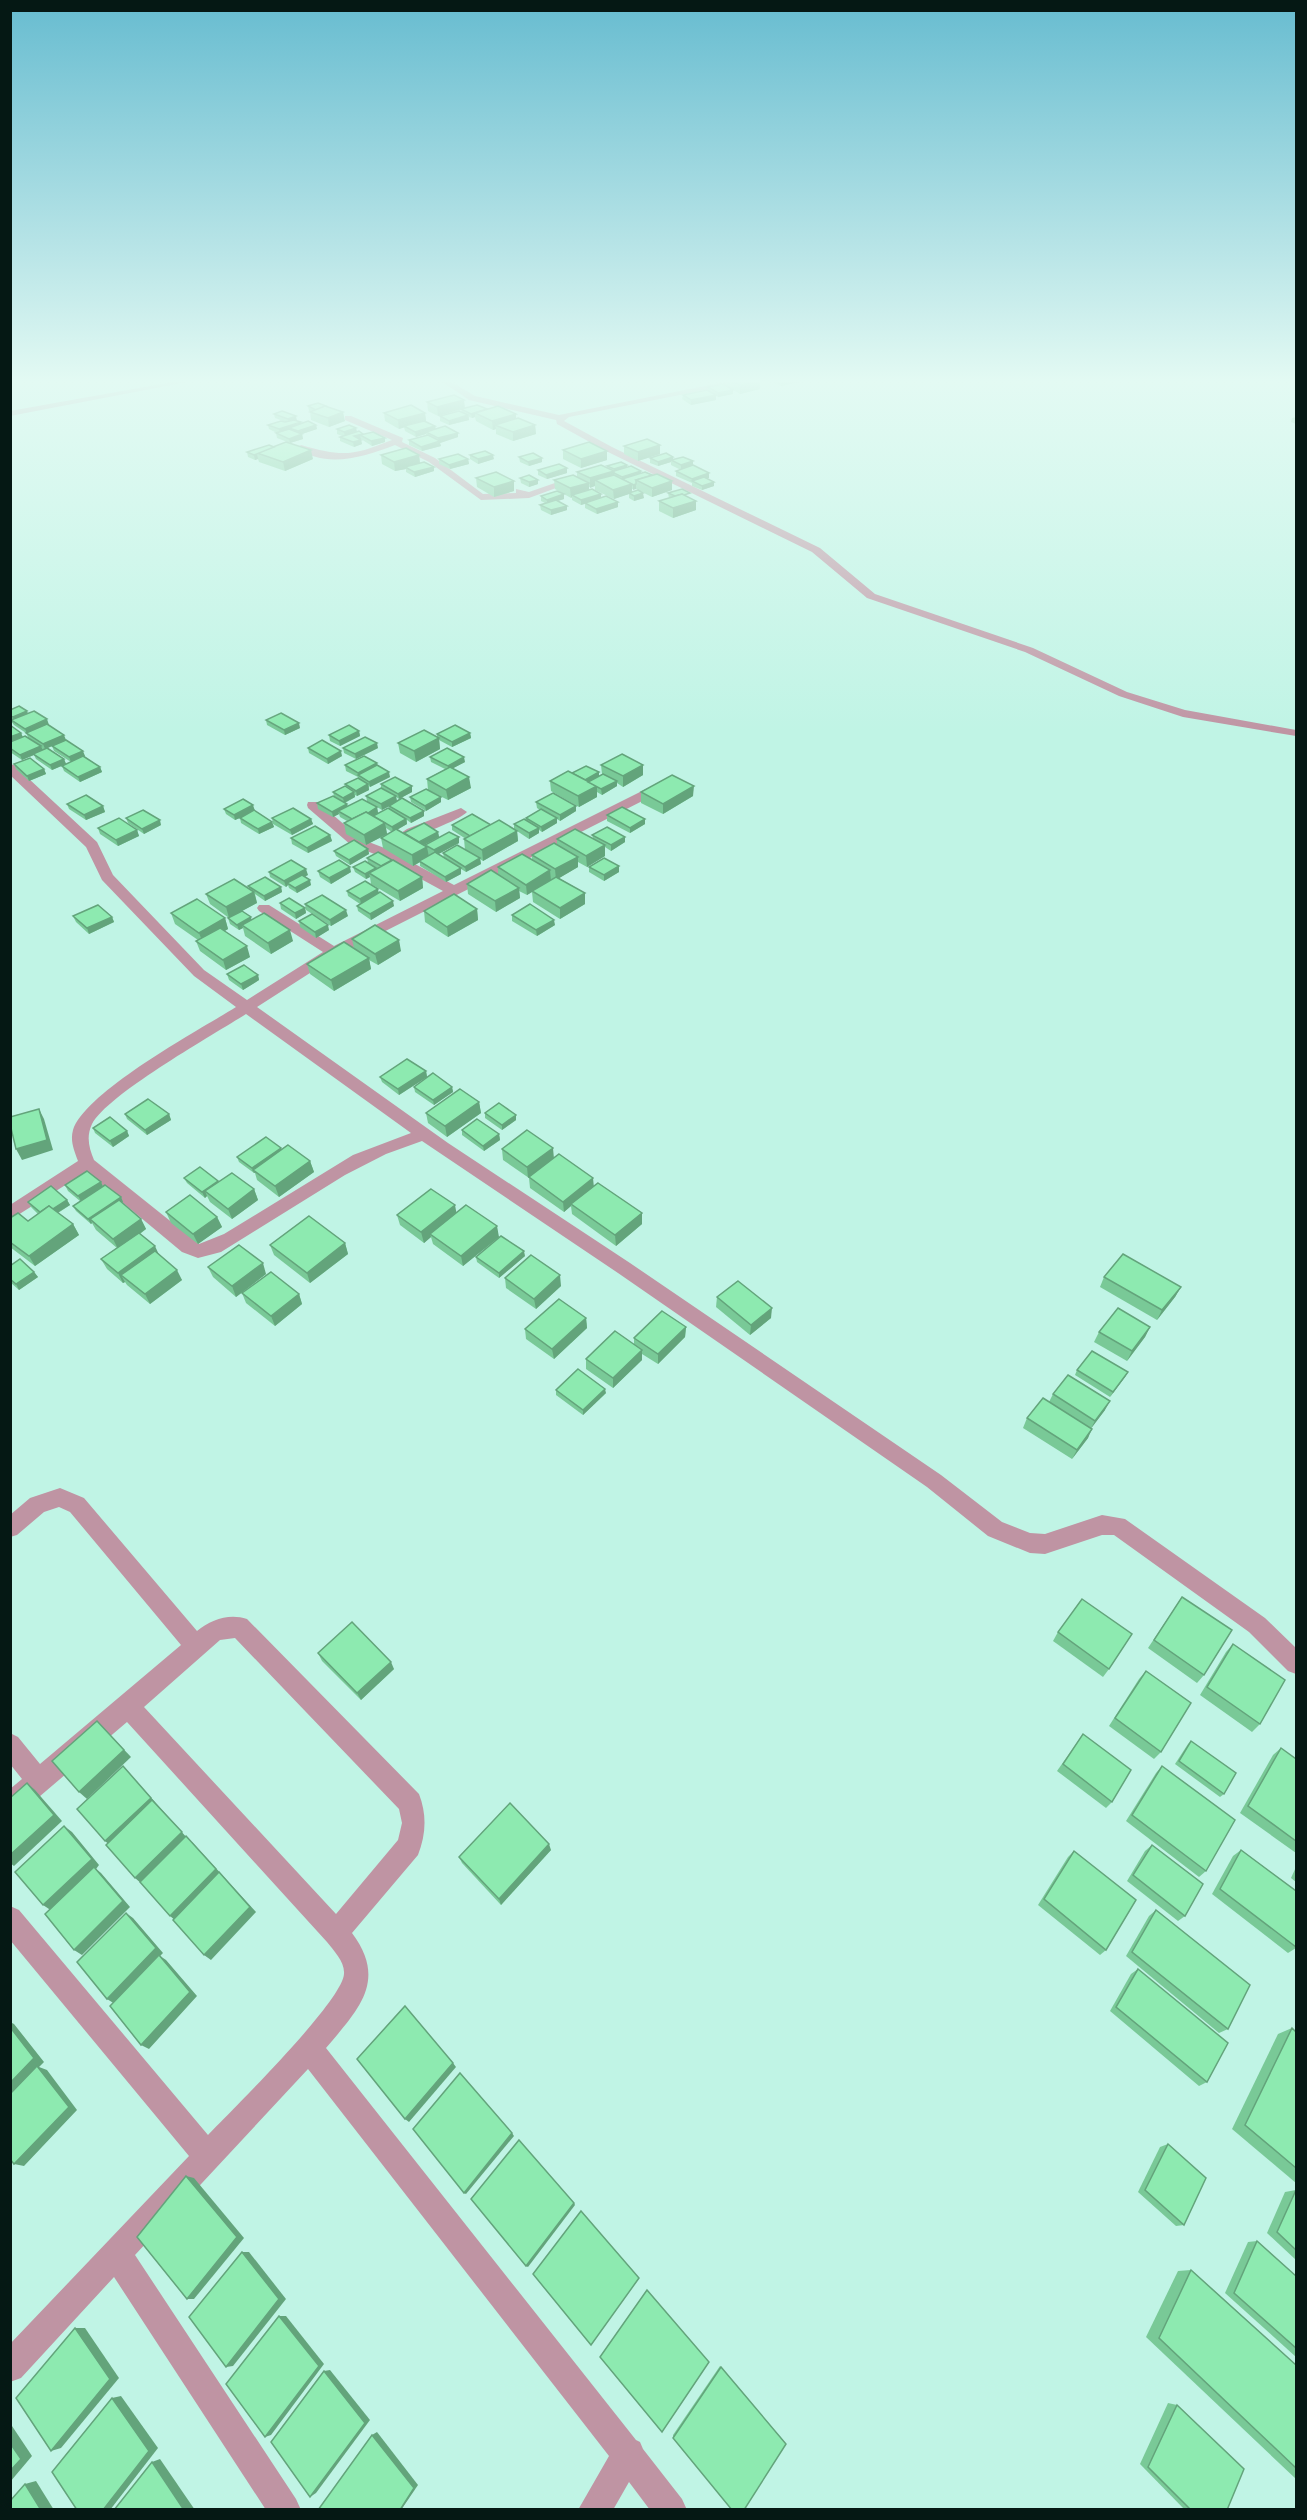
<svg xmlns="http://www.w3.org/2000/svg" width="1307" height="2520" font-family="'Exo 2',sans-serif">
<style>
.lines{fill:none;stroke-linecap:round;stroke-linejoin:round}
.minor{fill:#bf94a3;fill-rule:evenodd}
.wall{fill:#79c997;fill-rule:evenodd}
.shaded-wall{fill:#63a47b}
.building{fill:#8deab0;stroke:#63a47b;stroke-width:1.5}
</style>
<rect width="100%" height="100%" fill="#c0f4e5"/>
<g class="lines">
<g class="minor">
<polygon points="178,381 192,381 10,416 10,411"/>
<polygon points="441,381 450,381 475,396 559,415 730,381 744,381 740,383 569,417 564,421 612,447 820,548 875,594 1033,648 1127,692 1185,710 1296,730 1296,736 1183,717 1119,696 1025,652 867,598 812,552 606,451 557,424 556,420 469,400"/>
<path d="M345,416H351L403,438L402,442L435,458L483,494L516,493V489L529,492L575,476L583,478L529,498L481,500L429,462L395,445C364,457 326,469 297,448L301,445C343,457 352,456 392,440L345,420Z"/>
<path d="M10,764L14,765L97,842L113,875L204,970L247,1000L323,952L259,911L257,908L259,905H269L334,946L443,891L377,855L351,845L308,808L307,805L308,802H318L361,839L387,849L454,885L658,783H666L668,786L666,789L338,955L257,1007L448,1143L630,1263L941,1475L1002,1522L1030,1533L1045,1534L1102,1515L1125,1519L1265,1618L1296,1648V1674L1288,1671L1249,1632L1114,1535H1102L1045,1554L1030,1553L988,1536L927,1487L618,1273L422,1141L386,1154L345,1175L221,1252L198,1258L182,1252L86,1172L10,1220V1205L78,1161C74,1150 70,1141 73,1130C86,1091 199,1030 236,1007L194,976L102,880L86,847L10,775ZM246,1014L411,1133L353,1155L224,1234L199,1244L94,1160C89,1148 86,1137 92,1124C108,1094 213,1035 246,1014Z"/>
<path d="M461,808L467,812C460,820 410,840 400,838L398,835L407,829Z"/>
<path d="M60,1488L84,1498L197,1631C211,1619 230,1613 247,1619L419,1794C427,1815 426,1834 418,1855L352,1933C388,1981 358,2010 326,2048L636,2440L640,2442L643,2449L682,2499L687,2510H650L629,2482L613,2510H578L609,2456L308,2069L135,2255L296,2499L301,2510H266L114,2277L21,2378L10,2382V2344L189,2156L10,1940V1906L19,1910L208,2135C233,2109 342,2002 344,1974C345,1962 334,1951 327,1942L127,1722L19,1814L10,1817V1789L22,1779L10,1764V1733L18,1737L40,1764L181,1645L70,1512L59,1507L44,1512L17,1535L10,1537V1515L30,1498ZM235,1638L399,1809L402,1823L398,1840L336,1914L144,1707L220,1640Z"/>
</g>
</g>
<g class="wall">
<polygon points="727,381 760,381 760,389 740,394 727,386"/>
<polygon points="770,381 804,381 781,386"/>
<polygon points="708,387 733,390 733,394 718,397 716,396 716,400 691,405 682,399 683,395 708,391"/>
<polygon points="427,402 465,408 487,409 535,425 536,434 513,441 496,434 496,429 493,430 476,421 475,417 472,418 469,417 469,420 449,425 440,421 440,416 462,412 461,410 438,416 428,411"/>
<polygon points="308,406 345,421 329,427 311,420 310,411 309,411"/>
<polygon points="384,413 425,413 426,421 435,426 436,429 458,437 440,443 441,446 422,451 409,445 409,440 426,435 426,434 416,437 405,431 404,427 399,429 385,421"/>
<polygon points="274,414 297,421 301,422 301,424 316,425 317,429 302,434 303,439 290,443 277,438 276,433 277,433 269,429 268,425 286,422 275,418"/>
<polygon points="1296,417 1296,424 1291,422 1292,418"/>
<polygon points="356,428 357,432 385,442 372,446 361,439 360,439 361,440 362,444 354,447 340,441 340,437 342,436 337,434 337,429"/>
<polygon points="660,445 660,454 638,461 624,454 624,446"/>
<polygon points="274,447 313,459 285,471 259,462 258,459 255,460 248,457 247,452"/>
<polygon points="563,450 607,460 581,468 563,459"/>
<polygon points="381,455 419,455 420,463 434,467 434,471 415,477 406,472 406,469 395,471 382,464"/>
<polygon points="470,455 494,459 478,464 470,459"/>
<polygon points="519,457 542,462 529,466 520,462"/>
<polygon points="650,458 693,461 693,466 709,478 707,478 714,486 702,490 692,486 692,483 676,476 676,471 681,470 671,465 671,462 658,466 650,463"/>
<polygon points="439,459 468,459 469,464 450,469 439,464"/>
<polygon points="627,465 627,467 641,471 641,473 652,475 672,481 672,490 652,497 636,489 632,489 632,492 644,498 634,501 629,498 629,494 614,499 595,490 595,486 589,487 589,490 601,494 601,498 618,507 597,514 585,508 585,504 581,505 572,500 572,497 571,498 555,489 554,480 577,477 577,472 607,468 607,466"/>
<polygon points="567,468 567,473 547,479 538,475 538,470"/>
<polygon points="476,478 514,491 494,497 477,487"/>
<polygon points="520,478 538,480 538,484 529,487 521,483"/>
<polygon points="668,493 690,498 696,501 696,510 673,518 659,511 659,501 669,498"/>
<polygon points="564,494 564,499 558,501 567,510 551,515 541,510 540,505 545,503 541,501 541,496"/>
<polygon points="10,710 27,711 27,713 49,725 85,756 84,756 100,767 102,772 80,782 64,771 62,766 71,762 54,751 52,746 48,748 64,759 66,764 52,770 36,759 34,755 22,760 10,752 10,725 21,733 23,737 28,737 26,733 14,725 10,720"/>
<polygon points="266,720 300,728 285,735 267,725"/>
<polygon points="359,731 360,736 340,746 330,741 329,735"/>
<polygon points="470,733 471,738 452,747 439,740 440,749 416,762 400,753 398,743 437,737 437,734"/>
<polygon points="308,748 342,756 328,764 309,753"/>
<polygon points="343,748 378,748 356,759 344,753"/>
<polygon points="430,757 465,762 453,768 471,788 448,800 428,790 427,779 445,769 431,762"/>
<path d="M377,763V765L390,777L370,787L369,786V790L357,796L355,795V797L345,803L348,806L367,801L366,796L381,788V784L412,792L399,799L396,797L397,801L424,811V816L411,823L407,820V824L397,830L404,833L438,832L439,837L424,845L459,837V843L438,854L444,858L443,853L465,850L464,839H466L452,830V825H491L514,829V824L526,820V818L540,810L537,808L536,802L576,811L560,821L557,819V823L542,832L539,830V833L529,839L517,831L518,841L483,861L480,859L481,864L466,872L461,869V874L446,882L420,866V862L413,866L383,848L381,838L392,832L386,828L387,834L366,845L346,834L344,823L347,821L340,817L339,814L333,817L318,809L317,803L334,796L333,792L346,787L345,784L358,779V777L346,771L345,765ZM389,806V809L378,813L377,807L382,810Z"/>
<polygon points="14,764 44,769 46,774 29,781 16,769"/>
<polygon points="601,765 643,765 643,775 623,787 617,783 617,786 602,795 597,792 597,797 579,807 551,791 550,781 572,773 599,772 599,776 602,774"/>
<polygon points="641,792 693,796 663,814 641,803"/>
<polygon points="410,797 441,802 426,811 411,802"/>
<polygon points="67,804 103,806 105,812 86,820 69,809"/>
<polygon points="224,809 255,811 272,822 274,827 259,834 241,823 240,818 235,820 226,814"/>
<polygon points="607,815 645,819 645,824 630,833 607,821"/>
<polygon points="126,818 161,825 144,834 128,823"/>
<polygon points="272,818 311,819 313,824 292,835 273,824"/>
<polygon points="98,828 137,830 139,836 118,846 100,834"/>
<polygon points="330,835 332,841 308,853 292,844 291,838"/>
<polygon points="592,835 625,837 625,842 611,851 605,847 605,856 587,867 578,862 578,867 559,878 585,893 585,904 560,919 533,902 532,892 527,895 519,891 520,898 496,912 468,894 467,884 498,875 498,867 532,860 532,855 557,845 557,839 593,838"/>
<polygon points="368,849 369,854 350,865 336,856 334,851"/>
<polygon points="367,858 422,877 423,888 400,901 371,884 370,877 366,879 355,872 353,867 368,862"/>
<polygon points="619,866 619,872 604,881 589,872 589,867"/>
<polygon points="318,871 351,872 331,884 320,877"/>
<polygon points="269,872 308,875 305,876 311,885 297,893 289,888 288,885 286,887 270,877"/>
<polygon points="248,886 281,887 282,892 265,901 255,894 257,903 242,911 251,917 251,920 293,941 271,954 245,936 243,928 239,930 230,924 228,918 229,918 210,904 206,894 249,888"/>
<polygon points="347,891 379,893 394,906 371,920 358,911 357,906 360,904 348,896"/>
<polygon points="280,903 305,908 306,913 296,919 281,909"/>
<polygon points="305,904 348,916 331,926 306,910"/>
<polygon points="477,909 478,920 448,937 425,922 424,911"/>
<polygon points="171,913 225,918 228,929 225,931 250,957 226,970 200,951 196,941 198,940 175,924"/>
<polygon points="512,915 555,925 537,936 512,921"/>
<polygon points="73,916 112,917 114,922 89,934 76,922"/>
<polygon points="299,921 329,930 316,938 300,927"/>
<polygon points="352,939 401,951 378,965 369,960 371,969 334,991 310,974 307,964 354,948"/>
<polygon points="227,974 258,975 259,980 243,990 229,980"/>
<polygon points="426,1071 427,1077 399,1095 382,1082 380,1077"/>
<polygon points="414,1087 452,1087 453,1092 434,1105 415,1092"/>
<polygon points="479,1102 481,1113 447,1137 428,1123 426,1113"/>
<polygon points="485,1113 516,1120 502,1130 485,1118"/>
<polygon points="125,1114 169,1114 171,1120 147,1135 127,1119"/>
<polygon points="93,1128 127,1131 129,1136 113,1147 95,1133"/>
<polygon points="462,1130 499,1134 500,1140 484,1151 462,1135"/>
<polygon points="502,1149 554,1158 594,1186 642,1213 642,1224 616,1246 572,1214 571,1206 564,1212 530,1188 529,1178 503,1160"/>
<polygon points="281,1150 310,1161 314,1172 279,1197 257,1180 255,1173 254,1173 239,1162 237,1157"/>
<polygon points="184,1178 254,1189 258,1200 232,1219 210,1202 207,1196 205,1198 187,1183"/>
<polygon points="101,1182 103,1186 121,1197 123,1202 122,1203 141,1219 146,1229 140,1234 182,1280 150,1304 127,1285 125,1282 123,1283 107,1269 101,1259 117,1248 96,1230 92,1223 91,1224 76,1211 73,1206 80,1201 68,1191 65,1185"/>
<polygon points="67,1200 70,1205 58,1213 73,1224 79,1235 35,1266 10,1247 10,1218 28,1221 38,1214 31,1207 28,1202"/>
<polygon points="166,1212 217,1217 222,1227 198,1244 171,1223"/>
<polygon points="456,1213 499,1237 463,1266 433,1244 431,1237 424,1243 400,1225 397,1215"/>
<polygon points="345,1243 348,1254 310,1283 274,1255 270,1245"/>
<polygon points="525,1256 499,1278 477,1262 476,1257"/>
<polygon points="10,1266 34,1272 38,1277 19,1290 10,1282"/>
<polygon points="208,1267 266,1274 236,1297 213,1277"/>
<polygon points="1104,1277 1181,1287 1175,1297 1157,1320 1100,1287"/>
<polygon points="505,1278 561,1286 536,1309 506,1288"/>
<polygon points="242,1293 299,1294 302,1304 275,1326 246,1303"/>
<polygon points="717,1297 771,1318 750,1335 716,1307"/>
<polygon points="586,1318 587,1328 554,1359 526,1339 525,1329"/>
<polygon points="686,1327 685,1337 658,1364 642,1354 642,1360 613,1388 586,1369 586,1359 634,1344 634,1338"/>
<polygon points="1150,1327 1145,1337 1127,1361 1094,1342 1099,1332"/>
<polygon points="1077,1370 1128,1372 1125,1377 1110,1397 1075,1375"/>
<polygon points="556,1390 606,1393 583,1415 556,1395"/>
<polygon points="1053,1394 1105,1410 1091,1428 1088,1438 1072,1459 1023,1428 1027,1418 1049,1402"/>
<polygon points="1182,1597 1204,1675 1197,1683 1148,1648"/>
<polygon points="1058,1632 1109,1669 1103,1677 1053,1641"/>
<polygon points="1233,1644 1260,1724 1252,1732 1200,1695 1226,1652"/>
<polygon points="318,1653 394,1669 361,1700 322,1661"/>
<polygon points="1146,1671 1161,1752 1154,1759 1109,1726 1139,1679"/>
<polygon points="1083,1734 1112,1802 1106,1808 1057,1771"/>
<polygon points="1191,1741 1224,1794 1220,1797 1175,1764 1188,1744"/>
<polygon points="1281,1748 1296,1759 1296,1853 1240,1813 1273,1755"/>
<polygon points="1162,1766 1206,1871 1199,1877 1126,1821 1156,1773"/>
<polygon points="1152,1845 1185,1916 1178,1921 1127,1881 1145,1851"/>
<polygon points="551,1850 501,1905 462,1863 459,1857"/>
<polygon points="1241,1850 1296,1891 1296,1948 1288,1953 1212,1894 1233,1856"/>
<polygon points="1074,1851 1106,1950 1100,1955 1038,1905 1068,1857"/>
<polygon points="1296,1867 1296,1882 1291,1878"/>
<polygon points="1156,1910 1228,2029 1219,2033 1126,1956 1149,1916"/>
<polygon points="1138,1969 1207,2082 1199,2086 1110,2011 1131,1974"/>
<polygon points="1292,2028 1296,2032 1296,2183 1232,2129 1278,2034"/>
<polygon points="1168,2144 1184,2225 1176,2226 1138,2192 1160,2147"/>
<polygon points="1296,2190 1296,2260 1267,2233 1285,2192"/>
<polygon points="1257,2241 1296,2276 1296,2357 1225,2293 1248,2242"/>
<polygon points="1191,2270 1296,2365 1296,2479 1146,2337 1178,2271"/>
<polygon points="720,2366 786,2444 673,2438 673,2435"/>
<polygon points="1168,2403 1177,2405 1227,2510 1185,2510 1140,2464"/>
</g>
<g class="shaded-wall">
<polygon points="760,381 760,389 740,394 740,385"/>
<polygon points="782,381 804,381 781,386"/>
<polygon points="733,390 733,394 718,397 718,393"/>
<polygon points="716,395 716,400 691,405 691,400"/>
<polygon points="464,400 465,408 438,416 437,407"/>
<polygon points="343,412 345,421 329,427 328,418"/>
<polygon points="425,413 426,421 399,429 398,420"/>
<polygon points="475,413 475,417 472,418 471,414"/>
<polygon points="516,414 516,423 495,425 496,429 493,430 492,421"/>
<polygon points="468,415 469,420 449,425 449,421"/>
<polygon points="296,416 297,421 289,423 288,419"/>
<polygon points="301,422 302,427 289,428 290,431 280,434 279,429"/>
<polygon points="316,425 317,429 302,434 303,439 290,443 289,439 299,435 298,431"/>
<polygon points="535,425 536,434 513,441 513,432"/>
<polygon points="435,426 436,431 426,432 426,434 416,437 415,432"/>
<polygon points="356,428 357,433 345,437 344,432"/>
<polygon points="458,433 458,437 440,443 441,446 422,451 421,447 439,442 438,438"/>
<polygon points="363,434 360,435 361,439 355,441 354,436"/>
<polygon points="385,438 385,442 372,446 371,441"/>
<polygon points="361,440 362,444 354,447 353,442"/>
<polygon points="660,445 660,454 638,461 638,452"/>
<polygon points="311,450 313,459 285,471 283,462"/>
<polygon points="607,451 607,460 581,468 581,459"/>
<polygon points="257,454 258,459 255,460 254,455"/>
<polygon points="419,455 420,464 405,467 406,469 395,471 394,462"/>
<polygon points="493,455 494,459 478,464 478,459"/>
<polygon points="673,457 673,461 671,460 671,462 658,466 658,462"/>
<polygon points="542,458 542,462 529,466 528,462"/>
<polygon points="468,459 469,464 450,469 449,465"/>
<polygon points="693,461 693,466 681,470 681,465"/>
<polygon points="627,465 627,470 614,474 614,469"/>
<polygon points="434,467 434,471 415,477 414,472"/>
<polygon points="567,468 567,473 547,479 546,475"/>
<polygon points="614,471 614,480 595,480 595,486 590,488 590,478"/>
<polygon points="641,471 641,475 622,482 622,477"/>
<polygon points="709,473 709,478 695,482 692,481 692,479"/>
<polygon points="538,480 538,484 529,487 529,482"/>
<polygon points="514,481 514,491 494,497 494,487"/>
<polygon points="672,481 672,490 652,497 652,488"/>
<polygon points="714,482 714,486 702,490 702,486"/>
<polygon points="589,483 589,492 572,495 572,497 571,498 570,488"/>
<polygon points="632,484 632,493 614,499 613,490"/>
<polygon points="636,484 636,489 633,490 633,485"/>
<polygon points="643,493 644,498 634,501 634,496"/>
<polygon points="564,494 564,499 547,504 547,500"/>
<polygon points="601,494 601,498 581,505 581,500"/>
<polygon points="696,501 696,510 673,518 673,508"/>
<polygon points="618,502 618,507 597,514 596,509"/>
<polygon points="567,506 567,510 551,515 551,510"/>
<polygon points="27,711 29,716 15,722 13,717"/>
<polygon points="47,719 49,725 27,734 25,729"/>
<polygon points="299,723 300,728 285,735 284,730"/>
<polygon points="359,731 360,736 340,746 339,741"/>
<polygon points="21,733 23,738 10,743 10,737"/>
<polygon points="470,733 471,738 452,747 452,742"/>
<polygon points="64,735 66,740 45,749 43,744"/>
<polygon points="439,738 440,749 416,762 414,751"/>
<polygon points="377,743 378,748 356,759 355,754"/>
<polygon points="41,746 43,751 22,760 20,755"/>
<polygon points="83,751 85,756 71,762 69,757"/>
<polygon points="341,751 342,756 328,764 327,759"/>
<polygon points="464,757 465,762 448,771 448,766"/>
<polygon points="64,759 66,764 52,770 50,765"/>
<polygon points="377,763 378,768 358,776 358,773"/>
<polygon points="643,765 643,775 623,787 623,776"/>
<polygon points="100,767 102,772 80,782 78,777"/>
<polygon points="44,769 46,774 29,781 27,776"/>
<polygon points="389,772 390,777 370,787 369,782"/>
<polygon points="599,772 599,777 589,783 583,781"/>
<polygon points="469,777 471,788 448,800 446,790"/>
<polygon points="617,781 617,786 602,795 601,789"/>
<polygon points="368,784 369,790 357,796 356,791"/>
<polygon points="412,786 412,792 399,799 398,794"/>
<polygon points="597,786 597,797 579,807 578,796"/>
<polygon points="694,786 693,796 663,814 663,804"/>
<polygon points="354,792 355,797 344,803 343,798"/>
<polygon points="396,796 397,802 382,810 381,804"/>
<polygon points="441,797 441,802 426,811 425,806"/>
<polygon points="347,804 348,809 338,811 339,814 333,817 332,812"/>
<polygon points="253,805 255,811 235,820 234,815"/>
<polygon points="103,806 105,812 86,820 84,815"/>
<polygon points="576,806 576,811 560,821 560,815"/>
<polygon points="377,807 378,813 355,825 353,820"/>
<polygon points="424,811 424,816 411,823 410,818"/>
<polygon points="557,818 557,823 542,832 541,827"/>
<polygon points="311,819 313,824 292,835 290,830"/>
<polygon points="406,819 407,824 393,832 392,827"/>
<polygon points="645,819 645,824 630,833 630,828"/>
<polygon points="160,820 161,825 144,834 142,829"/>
<polygon points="272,822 274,827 259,834 258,829"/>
<polygon points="385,823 387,834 366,845 364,835"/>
<polygon points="539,828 539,833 529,839 529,833"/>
<polygon points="137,830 139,836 118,846 116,840"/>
<polygon points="517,831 518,841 483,861 482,850"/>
<polygon points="438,832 439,837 418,848 418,843"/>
<polygon points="330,835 332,841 308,853 307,848"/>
<polygon points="459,837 459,843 435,856 434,850"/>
<polygon points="625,837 625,842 611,851 611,845"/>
<polygon points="605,845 605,856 587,867 586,856"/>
<polygon points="427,847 429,857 419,861 420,862 413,866 412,855"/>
<polygon points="368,849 369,854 350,865 349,860"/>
<polygon points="578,857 578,867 556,880 555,869"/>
<polygon points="480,858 481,864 466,872 465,867"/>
<polygon points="619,866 619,872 604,881 604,875"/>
<polygon points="350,867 351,872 331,884 329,878"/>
<polygon points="376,868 377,873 369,873 370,877 366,879 365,874"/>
<polygon points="461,868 461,874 446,882 445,877"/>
<polygon points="306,869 308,875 290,884 287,883 288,885 286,887 284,881"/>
<polygon points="550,870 551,881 532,891 532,892 527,895 526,885"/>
<polygon points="422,877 423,888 400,901 398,891"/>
<polygon points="310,880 311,885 297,893 295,888"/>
<polygon points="281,887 282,892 265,901 264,896"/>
<polygon points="519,888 520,898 496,912 495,901"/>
<polygon points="378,889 379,894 361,904 360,899"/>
<polygon points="254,892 257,903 229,918 226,907"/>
<polygon points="585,893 585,904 560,919 560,908"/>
<polygon points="393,901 394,906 371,920 370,914"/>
<polygon points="305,908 306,913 296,919 295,913"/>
<polygon points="477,909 478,920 448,937 447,927"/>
<polygon points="346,910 348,916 331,926 330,920"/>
<polygon points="112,917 114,922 89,934 87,928"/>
<polygon points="251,917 252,923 242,925 243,928 239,930 237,925"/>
<polygon points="225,918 228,929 203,943 199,933"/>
<polygon points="554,920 555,925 537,936 536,930"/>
<polygon points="328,925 329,930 316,938 315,932"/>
<polygon points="290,930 293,941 271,954 268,943"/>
<polygon points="399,940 401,951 378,965 375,954"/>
<polygon points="247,946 250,957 226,970 223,960"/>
<polygon points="369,958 371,969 334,991 331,980"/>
<polygon points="258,975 259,980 243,990 241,984"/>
<polygon points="426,1071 427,1077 399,1095 398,1089"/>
<polygon points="452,1087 453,1092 434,1105 433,1100"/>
<polygon points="479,1102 481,1113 447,1137 445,1126"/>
<polygon points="39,1109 44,1119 53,1150 22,1160 16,1149"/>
<polygon points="169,1114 171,1120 147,1135 145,1130"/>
<polygon points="516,1115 516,1120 502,1130 502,1125"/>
<polygon points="127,1131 129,1136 113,1147 110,1141"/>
<polygon points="499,1134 500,1140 484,1151 483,1146"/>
<polygon points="281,1148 282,1153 253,1170 255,1173 254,1173 252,1168"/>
<polygon points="553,1148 554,1159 528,1178 527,1167"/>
<polygon points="310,1161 314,1172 279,1197 275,1186"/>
<polygon points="593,1178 594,1188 571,1204 571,1206 564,1212 563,1202"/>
<polygon points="218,1181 220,1187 205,1191 207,1196 205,1198 202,1192"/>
<polygon points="101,1182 103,1187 81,1201 78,1196"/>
<polygon points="254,1189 258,1200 232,1219 228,1209"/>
<polygon points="121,1197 123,1202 94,1222 90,1219 92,1223 91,1224 88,1219"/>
<polygon points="67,1200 70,1205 46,1220 43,1215"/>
<polygon points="455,1205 457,1216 430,1234 431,1237 424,1243 421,1232"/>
<polygon points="642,1213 642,1224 616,1246 615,1235"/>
<polygon points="217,1217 222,1227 198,1244 193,1234"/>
<polygon points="141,1219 146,1229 118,1249 113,1239"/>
<polygon points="73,1224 79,1235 35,1266 29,1256"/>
<polygon points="497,1226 499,1237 463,1266 461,1256"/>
<polygon points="345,1243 348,1254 310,1283 307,1273"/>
<polygon points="155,1246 160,1257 121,1275 125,1282 123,1283 118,1273"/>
<polygon points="524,1251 525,1256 499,1278 499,1273"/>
<polygon points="263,1263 266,1274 236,1297 232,1286"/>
<polygon points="177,1270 182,1280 150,1304 145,1294"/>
<polygon points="34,1272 38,1277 19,1290 16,1284"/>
<polygon points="560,1275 561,1286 536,1309 534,1299"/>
<polygon points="1181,1287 1175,1297 1157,1320 1162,1310"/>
<polygon points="299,1294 302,1304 275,1326 271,1316"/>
<polygon points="772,1308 771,1318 750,1335 751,1325"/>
<polygon points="586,1318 587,1328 554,1359 552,1349"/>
<polygon points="686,1327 685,1337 658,1364 658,1354"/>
<polygon points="1150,1327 1145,1337 1127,1361 1132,1351"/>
<polygon points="642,1350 642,1360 613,1388 613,1378"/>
<polygon points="1128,1372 1125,1377 1110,1397 1113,1392"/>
<polygon points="605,1389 606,1393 583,1415 583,1410"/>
<polygon points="1110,1401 1105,1410 1090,1430 1095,1421"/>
<polygon points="1092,1429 1088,1438 1072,1459 1077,1450"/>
<polygon points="391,1662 394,1669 361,1700 357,1693"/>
<polygon points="97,1721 131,1757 87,1799 79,1792"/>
<polygon points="123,1766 188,1839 142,1884 135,1878 112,1847 105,1841"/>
<polygon points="27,1783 35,1790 62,1821 14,1866 10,1863 10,1855"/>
<polygon points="64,1826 72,1832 99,1865 96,1869 101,1873 130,1907 82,1955 74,1950 52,1911 43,1905"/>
<polygon points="192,1842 256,1912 211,1960 204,1955 176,1921 170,1916"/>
<polygon points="549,1844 551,1850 501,1905 499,1899"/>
<polygon points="126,1913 133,1918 163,1953 160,1956 166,1960 197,1996 149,2049 141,2045 115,2004 107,1999"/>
<polygon points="10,2022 14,2024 44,2062 39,2067 47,2070 77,2110 24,2166 14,2164 10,2096"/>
<polygon points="453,2063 456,2067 409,2122 405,2119"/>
<polygon points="512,2133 514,2136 466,2194 464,2193"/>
<polygon points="186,2176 194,2178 244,2238 194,2299 187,2299"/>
<polygon points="574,2203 575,2205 528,2267 526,2266"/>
<polygon points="242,2252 249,2252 286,2299 233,2366 226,2367"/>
<polygon points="279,2316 286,2316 324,2364 271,2435 265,2437"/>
<polygon points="75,2328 85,2328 119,2378 61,2448 51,2451"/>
<polygon points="330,2370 370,2420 316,2493 310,2497 324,2371"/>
<polygon points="121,2396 158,2448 110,2510 103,2510 112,2398"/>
<polygon points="10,2423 32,2456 10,2482"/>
<polygon points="377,2432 418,2485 401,2510 400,2510 372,2435"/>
<polygon points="160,2459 195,2510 184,2510 152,2462"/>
<polygon points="36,2481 54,2510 41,2510 25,2484"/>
</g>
<g class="building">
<polygon points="732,381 760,381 740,385"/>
<polygon points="723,384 733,390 718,393 708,387"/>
<polygon points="707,390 716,395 691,400 683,395"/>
<polygon points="454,395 464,400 437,407 427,402"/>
<polygon points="318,403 326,406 316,410 308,406"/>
<polygon points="411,405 425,413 398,420 384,413"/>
<polygon points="477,405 487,409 471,414 461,409"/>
<polygon points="325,406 343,412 328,418 310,412"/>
<polygon points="498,406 516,414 492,421 475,413"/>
<polygon points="282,411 296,416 288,419 274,414"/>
<polygon points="459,411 468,415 449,421 440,416"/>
<polygon points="518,418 535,425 513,432 495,425"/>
<polygon points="294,420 301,422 279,429 268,425 281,421 285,422"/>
<polygon points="308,421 316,425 298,431 289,428"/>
<polygon points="424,421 435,426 415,432 404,426"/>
<polygon points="349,425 356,428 344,432 337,429"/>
<polygon points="445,426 458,433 438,438 426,432"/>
<polygon points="289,429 302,434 289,439 276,433"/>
<polygon points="359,431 363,434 354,436 361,440 353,442 340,437"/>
<polygon points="373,432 385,438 371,441 360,435"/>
<polygon points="428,435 440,441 421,447 409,440"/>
<polygon points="647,439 660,445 638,452 624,446"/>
<polygon points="286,442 311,450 283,462 257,453"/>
<polygon points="589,442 607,451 581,459 563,450"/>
<polygon points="269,445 274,447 254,455 247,452"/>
<polygon points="406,448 419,455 394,462 381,455"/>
<polygon points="485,451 493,455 478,459 470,455"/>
<polygon points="533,453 542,458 528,462 519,457"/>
<polygon points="666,453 673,457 658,462 650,458"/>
<polygon points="458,454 468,459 449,465 439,459"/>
<polygon points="683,457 693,461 681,465 671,460"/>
<polygon points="424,462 434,467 414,472 405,467"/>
<polygon points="621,462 627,465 614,469 607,466"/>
<polygon points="559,464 567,468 546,475 538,470"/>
<polygon points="601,465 614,471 590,478 577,472"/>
<polygon points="693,465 709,473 692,479 676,471"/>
<polygon points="631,466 641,471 622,477 614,473 614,471"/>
<polygon points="496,472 514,481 494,487 476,478"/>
<polygon points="645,472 652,475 636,480 636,484 633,485 622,479"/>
<polygon points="657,474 672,481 652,488 636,480"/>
<polygon points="529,475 538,480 529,482 520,478"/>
<polygon points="573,475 589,483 570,488 554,480"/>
<polygon points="614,475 632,484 613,490 595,480"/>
<polygon points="704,477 714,482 702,486 692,481"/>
<polygon points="592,489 601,494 581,500 572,495"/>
<polygon points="682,489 690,493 684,495 682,494 675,496 668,493"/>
<polygon points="638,490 643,493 634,496 629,493"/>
<polygon points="557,491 564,494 547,500 541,496"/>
<polygon points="682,494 696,501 673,508 659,501"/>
<polygon points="606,496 618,502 596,509 585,503"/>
<polygon points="556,500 567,506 551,510 540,505"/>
<polygon points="19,706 27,711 13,717 10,716 10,710"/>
<polygon points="34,711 47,719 25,729 11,720"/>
<polygon points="281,713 299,723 284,730 266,720"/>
<polygon points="47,724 64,735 43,744 26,733"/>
<polygon points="10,725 21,733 10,737"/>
<polygon points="349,725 359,731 339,741 329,735"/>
<polygon points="455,725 470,733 452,742 437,734"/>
<polygon points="424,730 439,738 414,751 398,743"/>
<polygon points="25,736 41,746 20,755 10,748 10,742"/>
<polygon points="365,737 377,743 355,754 343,748"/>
<polygon points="66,740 83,751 69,757 52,746"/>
<polygon points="322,740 341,751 327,759 308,748"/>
<polygon points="47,748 64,759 50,765 33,754"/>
<polygon points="447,748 464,757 448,766 430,757"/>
<polygon points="622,754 643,765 623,776 601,765"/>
<polygon points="83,756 100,767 78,777 62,766"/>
<polygon points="364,756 377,763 358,773 345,765"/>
<polygon points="30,758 44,769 27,776 14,764"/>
<polygon points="377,765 389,772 369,782 358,775"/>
<polygon points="586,766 599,772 585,780 572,773"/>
<polygon points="450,767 469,777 446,790 427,779"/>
<polygon points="568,771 597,786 578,796 550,781"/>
<polygon points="603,774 617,781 601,789 588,782"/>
<polygon points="672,775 694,786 663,804 641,792"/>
<polygon points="395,777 412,786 398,794 381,784"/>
<polygon points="358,778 368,784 356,791 345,784"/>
<polygon points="345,786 354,792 343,798 333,792"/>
<polygon points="381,788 396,796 381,804 366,796"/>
<polygon points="426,789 441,797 425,806 410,797"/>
<polygon points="553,793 576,806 560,815 536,802"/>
<polygon points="86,795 103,806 84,815 67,804"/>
<polygon points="333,796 347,804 332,812 317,803"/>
<polygon points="402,798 424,811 410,818 389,806"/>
<polygon points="243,799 253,805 234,815 224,809"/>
<polygon points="362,799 377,807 368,813 366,812 352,819 338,811"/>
<polygon points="622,807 645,819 630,828 607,815"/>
<polygon points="293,808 311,819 290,830 272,818"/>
<polygon points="388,808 406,819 392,827 373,816"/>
<polygon points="541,809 557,818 541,827 526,818"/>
<polygon points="143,810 160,820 142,829 126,818"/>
<polygon points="254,810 272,822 258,829 240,818"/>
<polygon points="366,812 385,823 364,835 344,823"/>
<polygon points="472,814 491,825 470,836 452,825"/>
<polygon points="119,818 137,830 116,840 98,828"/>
<polygon points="524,819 539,828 529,833 514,824"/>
<polygon points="499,820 517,831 482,850 464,839"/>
<polygon points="424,823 438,832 419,842 404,833"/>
<polygon points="315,826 330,835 307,848 291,838"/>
<polygon points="607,827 625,837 611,845 592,835"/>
<polygon points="396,829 427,847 412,855 381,838"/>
<polygon points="575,829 605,845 586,856 557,839"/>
<polygon points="449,832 459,837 434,850 425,845"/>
<polygon points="354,840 368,849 349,860 334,851"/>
<polygon points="554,843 578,857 555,869 532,855"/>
<polygon points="457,845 480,858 465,867 443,853"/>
<polygon points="378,852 392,860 381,866 367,858"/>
<polygon points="435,852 461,868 445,877 419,861"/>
<polygon points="522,854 550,870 526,885 498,867"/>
<polygon points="604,858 619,866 604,875 589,867"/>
<polygon points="291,860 306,869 284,881 269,872"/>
<polygon points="339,860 350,867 329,878 318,871"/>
<polygon points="393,860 422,877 398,891 369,873"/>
<polygon points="365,861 376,868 365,874 353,867"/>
<polygon points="491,870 519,888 495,901 467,884"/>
<polygon points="302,875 310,880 295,888 287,883"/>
<polygon points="265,877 281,887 264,896 248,886"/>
<polygon points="556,877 585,893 560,908 532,891"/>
<polygon points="234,879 254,892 226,907 206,894"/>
<polygon points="365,881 378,889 360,899 347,891"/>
<polygon points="380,892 393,901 370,914 357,906"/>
<polygon points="454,894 477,909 447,927 424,911"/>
<polygon points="322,895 346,910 330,920 305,904"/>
<polygon points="289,898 305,908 295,913 280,903"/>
<polygon points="197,899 225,918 199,933 171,913"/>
<polygon points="530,904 554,920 536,930 512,915"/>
<polygon points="98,905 112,917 87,928 73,916"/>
<polygon points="242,911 251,917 237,925 228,918"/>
<polygon points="264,913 290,930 268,943 242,925"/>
<polygon points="312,914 328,925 315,932 299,921"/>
<polygon points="375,925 399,940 375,954 352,939"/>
<polygon points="220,928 247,946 223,960 196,941"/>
<polygon points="344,942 369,958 331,980 307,964"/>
<polygon points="244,965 258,975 241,984 227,974"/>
<polygon points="407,1059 426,1071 398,1089 380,1077"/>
<polygon points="433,1073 452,1087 433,1100 414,1087"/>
<polygon points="460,1089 479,1102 445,1126 426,1113"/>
<polygon points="148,1099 169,1114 145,1130 125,1114"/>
<polygon points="499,1103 516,1115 502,1125 485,1113"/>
<polygon points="39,1109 47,1140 16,1149 10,1124 10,1117"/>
<polygon points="110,1117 127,1131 110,1141 93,1128"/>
<polygon points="477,1119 499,1134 483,1146 462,1130"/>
<polygon points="527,1130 553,1148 527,1167 502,1149"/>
<polygon points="266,1137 281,1148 252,1168 237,1157"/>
<polygon points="288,1145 310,1161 275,1186 253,1170"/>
<polygon points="559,1154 593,1178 563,1202 529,1177"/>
<polygon points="200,1167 218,1181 202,1192 184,1178"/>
<polygon points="87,1171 101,1182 78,1196 65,1185"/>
<polygon points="232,1173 254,1189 228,1209 205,1191"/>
<polygon points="598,1183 642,1213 615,1235 571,1204"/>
<polygon points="105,1185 121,1197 88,1219 73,1206"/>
<polygon points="51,1186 67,1200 53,1209 49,1206 40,1212 28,1202"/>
<polygon points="431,1189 455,1205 421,1232 397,1215"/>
<polygon points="190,1195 217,1217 193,1234 166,1212"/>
<polygon points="119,1200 141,1219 113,1239 90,1219"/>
<polygon points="466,1205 497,1226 461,1256 430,1234"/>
<polygon points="49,1206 73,1224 29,1256 10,1242 10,1218 18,1213 28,1221"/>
<polygon points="309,1216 345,1243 307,1273 270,1245"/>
<polygon points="139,1233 155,1246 118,1273 101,1259"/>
<polygon points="501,1236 524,1251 499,1273 476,1257"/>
<polygon points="239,1245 263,1263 232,1286 208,1267"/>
<polygon points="155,1251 177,1270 145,1294 121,1275"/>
<polygon points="1123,1254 1181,1287 1162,1310 1104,1277"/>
<polygon points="531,1255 560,1275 534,1299 505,1278"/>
<polygon points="20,1259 34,1272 16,1284 10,1279 10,1266"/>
<polygon points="271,1272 299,1294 271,1316 242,1293"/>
<polygon points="738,1281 772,1308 751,1325 717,1297"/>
<polygon points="559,1299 586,1318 552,1349 525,1329"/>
<polygon points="1118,1308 1150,1327 1132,1351 1099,1332"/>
<polygon points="662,1311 686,1327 658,1354 634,1338"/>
<polygon points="615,1331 642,1350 613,1378 586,1359"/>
<polygon points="1092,1351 1128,1372 1113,1392 1077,1370"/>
<polygon points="578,1369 605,1389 583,1410 556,1390"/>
<polygon points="1068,1375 1110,1401 1095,1421 1053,1394"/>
<polygon points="1043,1398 1092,1429 1077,1450 1027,1418"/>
<polygon points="1182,1597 1232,1630 1204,1675 1154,1640"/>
<polygon points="1082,1599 1132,1634 1109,1669 1058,1632"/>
<polygon points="352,1622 391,1662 357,1693 318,1653"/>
<polygon points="1233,1644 1285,1680 1260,1724 1207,1687"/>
<polygon points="1146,1671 1191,1703 1161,1752 1115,1718"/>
<polygon points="97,1721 124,1750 79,1792 52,1761"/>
<polygon points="1083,1734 1131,1770 1112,1802 1063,1764"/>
<polygon points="1191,1741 1236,1773 1224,1794 1179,1761"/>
<polygon points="1281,1748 1296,1759 1296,1841 1248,1806"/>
<polygon points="123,1766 151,1798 105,1841 77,1809"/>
<polygon points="1162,1766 1235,1820 1206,1871 1132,1815"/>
<polygon points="27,1783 54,1815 10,1855 10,1798"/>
<polygon points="152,1800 182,1832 135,1878 106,1845"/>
<polygon points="510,1803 549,1844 499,1899 459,1857"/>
<polygon points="64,1826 92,1859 43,1905 15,1872"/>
<polygon points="186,1836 216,1869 170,1916 140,1882"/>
<polygon points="1152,1845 1203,1884 1185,1916 1133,1875"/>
<polygon points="1241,1850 1296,1891 1296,1947 1220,1889"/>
<polygon points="1074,1851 1136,1900 1106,1950 1044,1899"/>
<polygon points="94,1867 123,1901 74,1950 45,1914"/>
<polygon points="219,1872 250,1907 204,1955 173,1920"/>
<polygon points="1156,1910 1250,1985 1228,2029 1132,1952"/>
<polygon points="126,1913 156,1948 107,1999 77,1962"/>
<polygon points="159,1955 190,1992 141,2045 110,2006"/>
<polygon points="1138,1969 1228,2043 1207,2082 1116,2007"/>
<polygon points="405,2006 453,2063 405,2119 357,2059"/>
<polygon points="10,2027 34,2058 10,2083"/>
<polygon points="1292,2028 1296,2032 1296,2168 1245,2125"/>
<polygon points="37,2066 69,2107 14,2164 10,2159 10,2094"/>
<polygon points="460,2073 512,2133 464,2193 413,2129"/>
<polygon points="519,2140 574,2203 526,2266 471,2199"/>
<polygon points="1168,2144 1206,2178 1184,2225 1145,2190"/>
<polygon points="186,2176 237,2237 187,2299 137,2237"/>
<polygon points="1296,2190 1296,2250 1277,2232"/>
<polygon points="581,2211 639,2278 591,2345 533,2274"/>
<polygon points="1257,2241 1296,2276 1296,2348 1234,2293"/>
<polygon points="242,2252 279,2299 226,2367 189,2317"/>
<polygon points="1191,2270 1296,2365 1296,2468 1159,2338"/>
<polygon points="647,2290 709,2362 662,2432 600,2357"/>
<polygon points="279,2316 319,2366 265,2437 226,2384"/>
<polygon points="75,2328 110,2379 51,2451 16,2398"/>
<polygon points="721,2367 786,2444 744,2510 732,2510 673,2438"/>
<polygon points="324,2371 365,2423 310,2497 271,2442"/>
<polygon points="112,2398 149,2451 103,2510 77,2510 52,2472"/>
<polygon points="1177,2405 1244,2469 1227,2510 1191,2510 1148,2467"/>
<polygon points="372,2435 414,2488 400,2510 318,2510"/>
<polygon points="10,2443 21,2459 10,2471"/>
<polygon points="152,2462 184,2510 114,2510"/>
<polygon points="25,2484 41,2510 10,2510 10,2501"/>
</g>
<linearGradient id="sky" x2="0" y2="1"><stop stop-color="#67bcd0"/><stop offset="0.52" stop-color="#e3faf3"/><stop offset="1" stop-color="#e3faf3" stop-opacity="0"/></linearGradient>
<rect width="1307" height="733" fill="url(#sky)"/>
<rect width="1307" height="2520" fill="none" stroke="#051814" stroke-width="24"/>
</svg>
